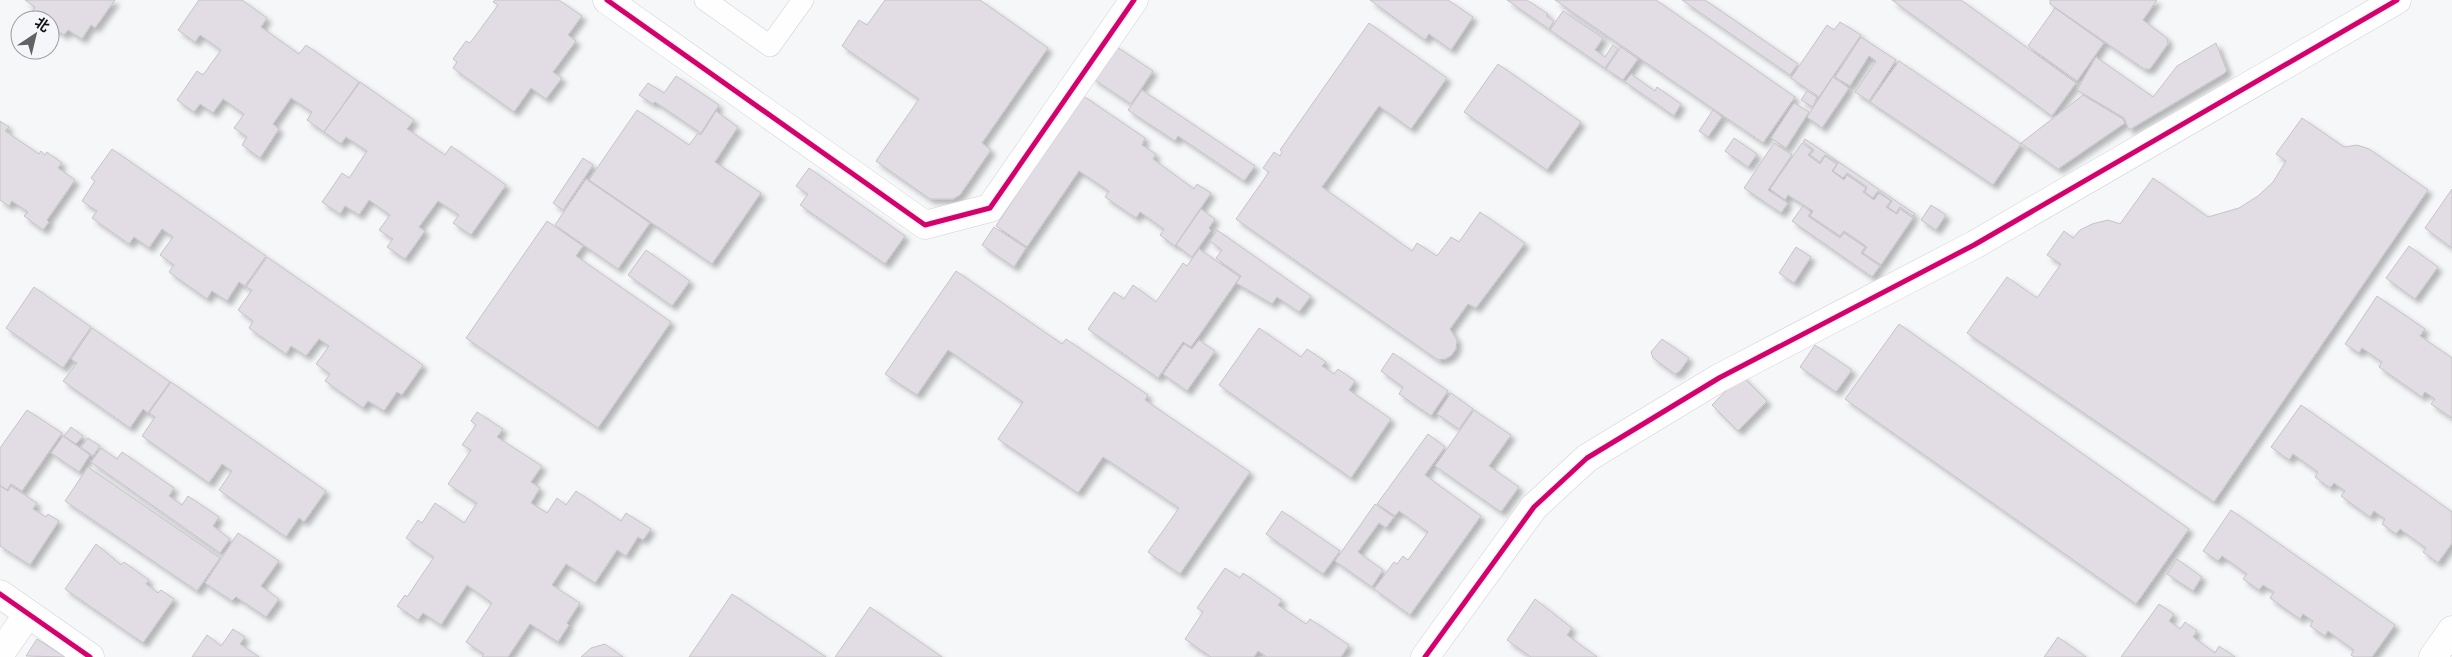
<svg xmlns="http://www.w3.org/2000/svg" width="2452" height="657" font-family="'Varela Round','Noto Sans SC',sans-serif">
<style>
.building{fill:#e2dce4;stroke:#c4c4c5;filter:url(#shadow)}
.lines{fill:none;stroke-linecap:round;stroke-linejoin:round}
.service-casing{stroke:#d2d2d3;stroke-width:22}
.minor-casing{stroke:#d2d2d3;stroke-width:29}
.secondary-casing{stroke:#d2d2d3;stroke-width:29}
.service{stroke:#fefefe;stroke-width:21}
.minor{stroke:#fefefe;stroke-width:28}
.secondary{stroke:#fefefe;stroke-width:28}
.cycleway-casing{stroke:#f5f6f9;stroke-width:8}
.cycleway{stroke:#d6006c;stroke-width:5}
</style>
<defs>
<filter id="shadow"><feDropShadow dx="4.5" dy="4.5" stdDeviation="2.5" flood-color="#0004"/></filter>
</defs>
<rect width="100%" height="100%" fill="#f6f7f8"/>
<g class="building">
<polygon points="25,0 115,0 95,28 91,25 82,39 68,30 64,35 50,26 50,20 41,20 31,13 35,7"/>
<polygon points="199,0 242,0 267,18 261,27 299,54 306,45 359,82 324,132 307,120 312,112 291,98 273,124 279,129 260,158 242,145 247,137 234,128 244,114 223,99 213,113 200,104 194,112 177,100 197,71 203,75 221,50 200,35 195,42 178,30"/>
<polygon points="495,0 559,0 582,16 568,35 576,41 553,72 562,78 546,99 531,88 514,112 453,68 457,62 453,59 466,41 470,43 498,5 493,2"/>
<polygon points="885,0 980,0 1048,48 982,143 991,150 960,195 953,199 930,199 876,161 919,99 842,46 859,20 867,25"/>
<polygon points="1370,0 1448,0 1473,17 1451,50 1429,34 1425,40"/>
<polygon points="1507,0 1527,0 1548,14 1546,16 1554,21 1549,29"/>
<polygon points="1555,0 1656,0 1795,97 1763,143"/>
<polygon points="1682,0 1705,0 1798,64 1790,75"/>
<polygon points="1892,0 1961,0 2076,83 2052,116"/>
<polygon points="2050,0 2157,0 2143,20 2167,38 2168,44 2150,69 2144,69 2050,4"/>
<polygon points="2055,8 2104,43 2077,81 2028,46"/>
<polygon points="1563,11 1603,38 1595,50 1605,57 1613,45 1618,49 1605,68 1550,30"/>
<polygon points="1840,22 1861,35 1819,97 1791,78 1827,25 1834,30"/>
<polygon points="1369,23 1447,78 1411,129 1379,106 1322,187 1412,251 1417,243 1437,256 1451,237 1459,242 1480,212 1525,243 1476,308 1468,304 1450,329 1457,340 1456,349 1451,356 1445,359 1438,360 1236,219 1269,172 1263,168 1274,152 1280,156 1282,152 1280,150"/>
<polygon points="1861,37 1896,60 1869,101 1855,92 1876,61 1869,56 1850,86 1835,77"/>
<polygon points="2216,43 2227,71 2225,73 2129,130 2124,118 2077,90 2096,57 2153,97 2177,66"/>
<polygon points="1114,45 1153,71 1131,104 1092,78"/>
<polygon points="1621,47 1638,59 1623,80 1606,69"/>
<polygon points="1899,61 2021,144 1993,185 1870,102"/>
<polygon points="1498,64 1581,122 1547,170 1464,112"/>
<polygon points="1631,74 1655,91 1657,87 1681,104 1674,116 1625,82"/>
<polygon points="676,76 719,105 701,133 655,102 653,104 639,95 648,83 664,93"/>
<polygon points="1833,77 1849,88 1822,128 1807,117"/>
<polygon points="360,82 414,120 407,129 445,155 451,146 506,185 471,235 453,223 459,215 438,201 419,227 425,231 405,259 387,247 393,239 379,230 390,215 369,200 359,215 345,206 340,214 322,202 342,173 349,178 367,151 346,137 341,144 324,132"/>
<polygon points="1142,90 1255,166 1244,181 1178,136 1175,141 1128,110"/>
<polygon points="1807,91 1817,97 1813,107 1801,100"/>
<polygon points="1082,95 1145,138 1142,145 1156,154 1153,159 1194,189 1197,184 1211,193 1175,246 1160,235 1164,229 1140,212 1136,218 1105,197 1109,191 1079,171 1027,247 996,226"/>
<polygon points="2083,95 2123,119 2125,123 2058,169 2021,143"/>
<polygon points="1794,103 1809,112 1786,148 1771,138"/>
<polygon points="637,110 689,145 698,133 701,135 716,111 738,127 715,162 761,193 712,264 589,180"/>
<polygon points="1713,110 1722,117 1708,137 1699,131"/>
<polygon points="2302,118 2344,147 2357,145 2369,149 2428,190 2214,502 1967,333 2007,277 2037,298 2061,264 2047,255 2064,231 2073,238 2080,230 2092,224 2108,220 2120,224 2153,178 2208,217 2239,208 2258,196 2273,182 2286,161 2276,154"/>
<polygon points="0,121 9,127 5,131 39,154 41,151 45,155 47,152 62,163 58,168 75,180 47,220 49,222 43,230 24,216 28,212 12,201 9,206 0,200"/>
<polygon points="1734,138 1757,154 1748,167 1725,151"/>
<polygon points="1805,139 1915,214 1913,216 1900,207 1896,213 1888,207 1892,201 1878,191 1873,198 1865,192 1867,187 1847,173 1843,178 1833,171 1838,163 1825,155 1820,162 1810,155 1814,150 1803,142"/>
<polygon points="1774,143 1792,155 1768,190 1788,203 1781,213 1744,188"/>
<polygon points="1802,143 1812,150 1808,155 1820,164 1825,156 1837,164 1832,171 1844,180 1847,175 1866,188 1863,192 1874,200 1879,193 1891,201 1886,207 1897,214 1900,209 1913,218 1881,265 1863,253 1867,247 1844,231 1840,236 1810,216 1813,211 1788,195 1785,200 1770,189"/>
<polygon points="112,149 266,256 245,286 239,282 227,301 212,291 207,299 169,272 174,265 160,255 173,237 162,229 149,248 134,237 129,244 92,218 97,211 82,201 95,181 91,178"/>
<polygon points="583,158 593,165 563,210 553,203"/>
<polygon points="809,168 905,236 885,264 800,205 808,194 796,186"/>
<polygon points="586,179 650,223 618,269 555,225"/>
<polygon points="2452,189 2452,248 2425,228"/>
<polygon points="1931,205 1946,215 1936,230 1921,220"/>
<polygon points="1803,206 1811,212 1808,216 1840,238 1844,233 1865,247 1861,253 1880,266 1872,277 1792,221"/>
<polygon points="1201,209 1215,219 1209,228 1211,230 1192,257 1176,245"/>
<polygon points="547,221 583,246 576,256 671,322 598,428 466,338"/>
<polygon points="994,227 1026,248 1014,267 982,245"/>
<polygon points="1217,230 1311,296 1299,312 1277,297 1272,304 1236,283 1241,276 1216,258 1222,250 1210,241"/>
<polygon points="2409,246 2438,267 2415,299 2386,278"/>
<polygon points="1796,247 1811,257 1794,283 1779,273"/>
<polygon points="1199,249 1240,277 1191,347 1183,342 1158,378 1088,329 1114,292 1124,299 1133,285 1156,302 1183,263 1187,266"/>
<polygon points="646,250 690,281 672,306 628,275"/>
<polygon points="267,257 423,365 402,395 397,392 384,411 368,401 363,408 325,381 330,374 316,364 329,346 319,339 306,356 291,346 286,354 249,328 253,321 238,310 252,290 246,287"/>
<polygon points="956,271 1062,344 1066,339 1148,395 1145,400 1250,472 1180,574 1148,552 1179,508 1103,457 1078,493 998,439 1023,402 948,350 917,395 885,374"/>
<polygon points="34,287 91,327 63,368 6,328"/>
<polygon points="2377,296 2425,329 2420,336 2452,358 2452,418 2431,404 2435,399 2425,392 2422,397 2379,367 2382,362 2362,348 2359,353 2345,344"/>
<polygon points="1899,324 2189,529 2136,604 1845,399"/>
<polygon points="92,328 170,382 148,413 143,409 130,428 63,381 77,363 71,359"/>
<polygon points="1259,328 1301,357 1307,349 1326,362 1322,366 1334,374 1338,369 1355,381 1349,390 1391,419 1351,478 1219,385"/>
<polygon points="1662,339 1689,358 1680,371 1675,374 1653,358 1651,352"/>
<polygon points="1199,340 1215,351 1187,391 1163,374 1184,344 1192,349"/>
<polygon points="1815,345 1852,370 1836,392 1800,367"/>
<polygon points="1393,353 1448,391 1431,416 1399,394 1403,387 1381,371"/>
<polygon points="1741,375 1767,401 1738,431 1712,405"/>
<polygon points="171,382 326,491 304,522 299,518 286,537 219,490 232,471 222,464 209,483 142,436 155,417 149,413"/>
<polygon points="1451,393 1473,409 1459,429 1437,414"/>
<polygon points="2301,405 2452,512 2452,543 2438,563 2423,552 2426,548 2400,529 2396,534 2382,524 2385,519 2374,511 2370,517 2341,496 2345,491 2334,483 2330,488 2315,477 2318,472 2293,454 2289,460 2271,447"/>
<polygon points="27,410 62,433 22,491 11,484 7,490 0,485 0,448"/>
<polygon points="1474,410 1511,435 1489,466 1519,487 1501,512 1435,466"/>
<polygon points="477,412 503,429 497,437 542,466 531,482 540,488 531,503 547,513 557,498 566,505 576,491 621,521 626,513 651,529 643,540 638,537 626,556 617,550 595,583 566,564 552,585 580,603 567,623 569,625 558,642 530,624 508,657 482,657 484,654 466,642 492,603 467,585 441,625 423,613 418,620 397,606 405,595 407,597 434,557 406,538 418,520 422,523 435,503 464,523 477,503 448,484 471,450 462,445 476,425 471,421"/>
<polygon points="71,427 83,436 76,444 64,436"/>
<polygon points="1428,434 1445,447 1425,475 1481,516 1410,615 1374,589 1394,562 1397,564 1403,556 1408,560 1428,532 1399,511 1395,516 1377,504"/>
<polygon points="63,436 90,455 79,472 51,453"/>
<polygon points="88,438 100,446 93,456 81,447"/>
<polygon points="101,448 117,459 122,452 174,488 169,496 182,505 188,496 219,517 213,526 230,539 220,553 91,462"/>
<polygon points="88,467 220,558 197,591 65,501"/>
<polygon points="0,486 8,491 11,486 37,503 33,509 46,517 48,514 59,521 30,565 0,546"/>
<polygon points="1375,504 1394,517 1386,528 1379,523 1358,552 1383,570 1372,587 1335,561"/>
<polygon points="2231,510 2395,625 2372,657 2354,657 2351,655 2354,650 2328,631 2325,636 2310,626 2313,621 2303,614 2300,619 2270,598 2274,592 2263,585 2259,590 2243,579 2247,574 2222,556 2218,561 2203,551"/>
<polygon points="1282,511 1340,551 1323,574 1266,534"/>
<polygon points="238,533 279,561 261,586 279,599 266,617 236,597 232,601 205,583"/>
<polygon points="96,544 121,565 124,562 149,580 146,584 158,593 161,590 174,599 143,643 65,589"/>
<polygon points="2177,559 2202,577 2193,591 2167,574"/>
<polygon points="1225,568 1240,578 1243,573 1282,600 1278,605 1306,624 1310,619 1349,645 1341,657 1267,657 1258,651 1254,657 1211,657 1185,639 1203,612 1197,608"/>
<polygon points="732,594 826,657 689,657"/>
<polygon points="1535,599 1572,628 1567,635 1597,657 1531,657 1507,640"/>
<polygon points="2159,604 2174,614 2169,621 2180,629 2185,622 2197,631 2193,637 2215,653 2219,646 2235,657 2121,657"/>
<polygon points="870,607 939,655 942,657 835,657"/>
<polygon points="233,629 245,637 240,644 259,657 192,657 207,635 221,646"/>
<polygon points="2058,637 2086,657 2044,657"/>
<polygon points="37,639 65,657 26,656"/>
<polygon points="605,644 623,657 581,657 591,648"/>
</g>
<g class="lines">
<defs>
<polyline id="service" points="705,0 770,46 803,0"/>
<g id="minor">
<polyline points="607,0 925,225 990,208 1134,0"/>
<polyline points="0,594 90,657"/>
<polyline points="0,654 28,614"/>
<polyline points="1425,657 1534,507 1587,458 1719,378 1974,245 2397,0"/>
</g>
<polyline id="secondary" points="2433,657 2452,630"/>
</defs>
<use href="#service" class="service-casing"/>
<use href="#minor" class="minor-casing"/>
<use href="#secondary" class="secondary-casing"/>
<use href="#service" class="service"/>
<use href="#minor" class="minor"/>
<use href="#secondary" class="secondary"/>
<defs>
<g id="cycleway">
<polyline points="607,0 925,225 990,208 1134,0"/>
<polyline points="0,594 90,657"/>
<polyline points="1425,657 1534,507 1587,458 1719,378 1974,245 2397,0"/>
</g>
</defs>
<use href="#cycleway" class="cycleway-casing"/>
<use href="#cycleway" class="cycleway"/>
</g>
<g transform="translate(35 35) rotate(35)"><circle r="24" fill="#f5f6f9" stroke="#9a9b9d"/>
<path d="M0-4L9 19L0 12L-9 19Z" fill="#626263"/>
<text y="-8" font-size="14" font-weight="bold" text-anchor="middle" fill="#121213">北</text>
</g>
</svg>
